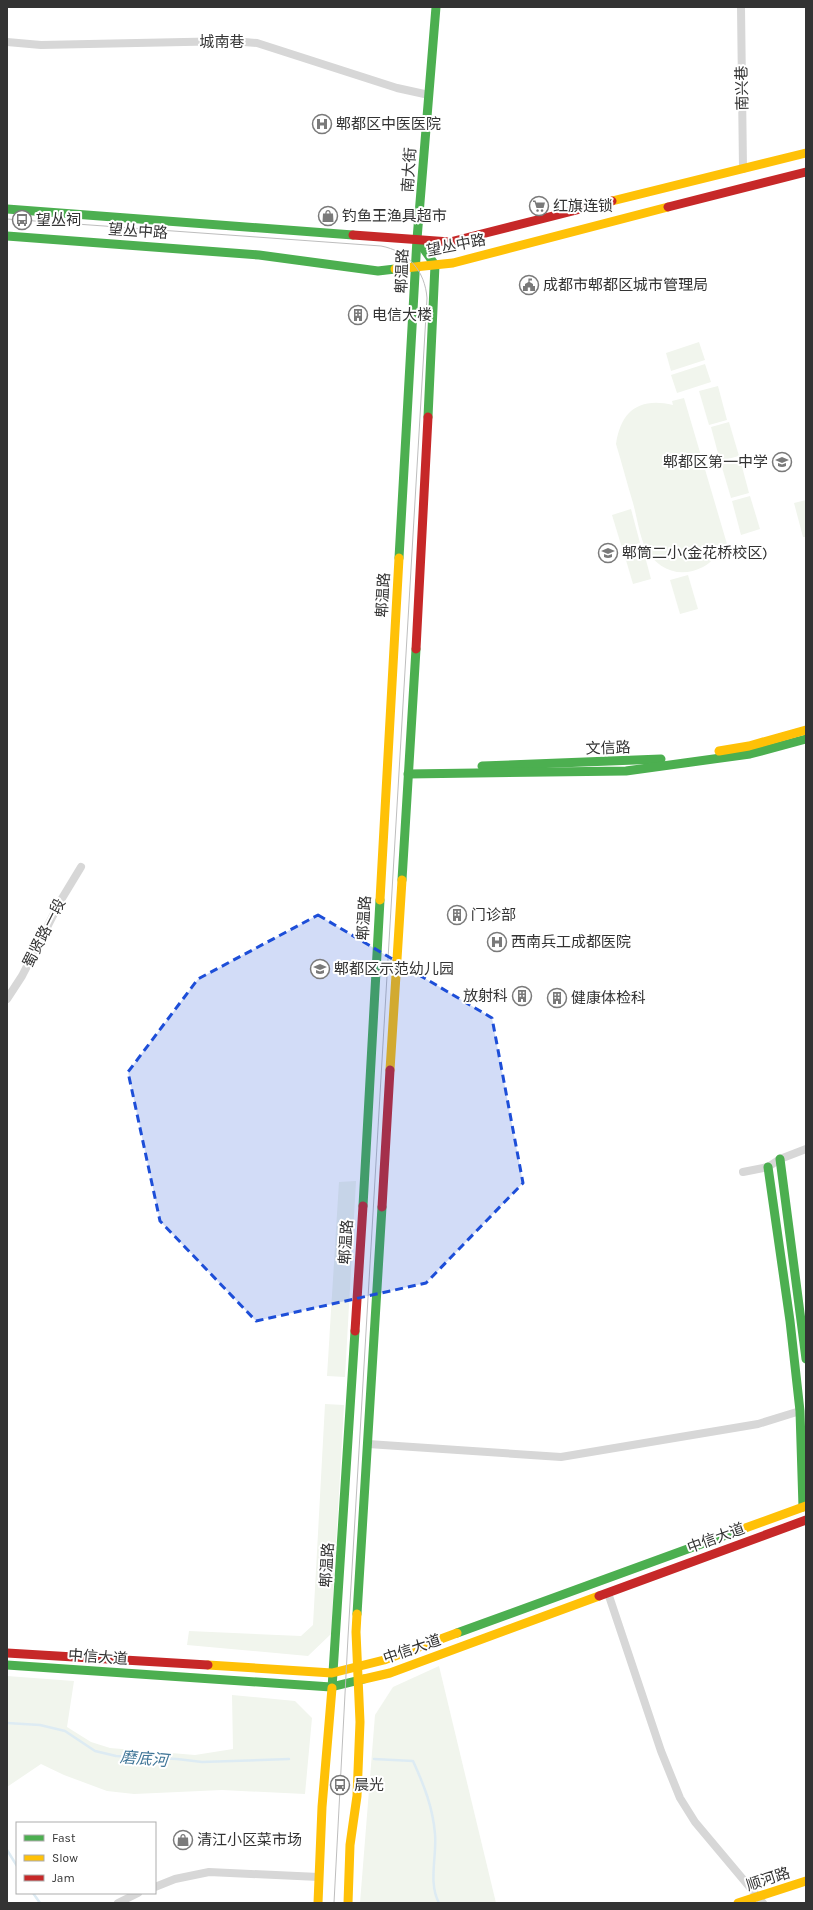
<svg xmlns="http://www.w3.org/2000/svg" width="813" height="1910" font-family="Karla,'Noto Sans SC',sans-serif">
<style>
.green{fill:#f1f5ed}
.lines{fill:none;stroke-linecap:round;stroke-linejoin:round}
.stream{stroke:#ddebf3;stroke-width:2.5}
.street{stroke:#d7d7d7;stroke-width:8}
.fast{stroke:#4caf50;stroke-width:9}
.slow{stroke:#ffc107;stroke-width:9}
.jam{stroke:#c62828;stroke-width:9}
.tram{stroke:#bebebe;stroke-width:1}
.marked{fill:#1d4ed8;fill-opacity:0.2;stroke:#1d4ed8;stroke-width:3;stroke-dasharray:8 5;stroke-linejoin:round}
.labels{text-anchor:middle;stroke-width:4;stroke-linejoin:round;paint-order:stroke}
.street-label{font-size:15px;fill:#333;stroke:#fff}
.poi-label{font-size:15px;fill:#333;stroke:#fff;text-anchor:start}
.water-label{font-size:16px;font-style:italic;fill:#3f7597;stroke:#fff}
</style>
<rect width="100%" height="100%" fill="#fff"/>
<g class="green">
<polygon points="699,342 705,360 671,371 666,353"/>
<polygon points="705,364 711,382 677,393 671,375"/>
<polygon points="718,386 727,420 709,425 699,391"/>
<path d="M684,398L727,544C717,550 714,562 703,567C680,579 657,570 645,547C639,534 637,517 633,503C627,483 622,464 616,444C621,411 639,397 673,405L672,401Z"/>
<polygon points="729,422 739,456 720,461 711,427"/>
<polygon points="740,459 749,493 731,498 721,464"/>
<polygon points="750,496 760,529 741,535 732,501"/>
<polygon points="806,500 806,537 803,537 794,503"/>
<polygon points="631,509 640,543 622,548 612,515"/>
<polygon points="642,545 651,579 633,584 623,550"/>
<polygon points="688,575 698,609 680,614 670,580"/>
<polygon points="356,1181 345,1377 327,1376 339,1182"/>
<polygon points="325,1404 344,1405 331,1634 308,1656 187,1645 189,1631 301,1636 313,1625"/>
<polygon points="439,1666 496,1903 360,1903 375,1715 393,1687"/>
<polygon points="7,1676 74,1681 67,1727 91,1742 110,1748 195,1755 233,1749 232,1695 295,1701 312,1718 305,1794 222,1790 134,1794 107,1791 64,1775 41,1764 7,1787"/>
</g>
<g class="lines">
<g class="stream">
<polyline points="7,1723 40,1725 65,1731 95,1751 116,1756 177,1759 202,1762 289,1759"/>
<path d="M374,1759L413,1761C424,1785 433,1808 435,1834C437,1856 428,1883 439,1903"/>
<polyline points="7,1850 17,1866"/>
<polyline points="33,1893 40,1903"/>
</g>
<g class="street">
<polyline points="741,7 743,169"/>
<polyline points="7,42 41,45 232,41 257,43 397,88 429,95"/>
<polyline points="7,999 22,976 61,900 81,867"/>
<polyline points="743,1172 768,1167 780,1159 806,1149"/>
<polyline points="368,1444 561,1457 758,1424 800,1411"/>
<polyline points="608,1593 661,1751 680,1798 695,1822 763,1903"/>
<polyline points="155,1887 175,1879 209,1872 319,1877"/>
<polyline points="118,1903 138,1893"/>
</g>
<g class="fast">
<polyline points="7,209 353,235"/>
<polyline points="7,236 259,255 378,271 395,269"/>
<polyline points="417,239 436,7"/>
<polyline points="417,239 435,265 428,417"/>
<polyline points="399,558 417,239"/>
<polyline points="482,766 661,759"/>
<polyline points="408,774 626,771 750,754 806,739"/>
<polyline points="402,880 416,649"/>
<polyline points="780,1159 806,1359"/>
<polyline points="768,1167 790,1321 800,1411 803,1507"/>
<polyline points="363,1206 380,900"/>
<polyline points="357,1614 382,1207"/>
<polyline points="457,1633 737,1531"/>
<polyline points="7,1665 331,1687 364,1679"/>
<polyline points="332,1688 355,1331"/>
</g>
<g class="slow">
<polyline points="612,201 806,153"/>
<polyline points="395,269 453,263 668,207"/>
<polyline points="719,751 749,746 806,730"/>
<polyline points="380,900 399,558"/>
<polyline points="390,1070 402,880"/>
<polyline points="737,1531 806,1506"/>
<polyline points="208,1665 332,1673 384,1660 457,1633"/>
<polyline points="364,1679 390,1673 599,1596"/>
<polyline points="318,1903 322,1807 332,1688"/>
<polyline points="348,1903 350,1845 357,1796 360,1722 356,1632 357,1614"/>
<polyline points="738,1903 806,1881"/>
</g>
<g class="jam">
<polyline points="668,207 806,172"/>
<polyline points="353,235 450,242 612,201"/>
<polyline points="416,649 428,417"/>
<polyline points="382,1207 390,1070"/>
<polyline points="355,1331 363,1206"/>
<polyline points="599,1596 806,1520"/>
<polyline points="7,1653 208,1665"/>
</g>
<path class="tram" d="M7,219L381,246C408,251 425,271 427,298L348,1637L334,1903"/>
</g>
<path class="marked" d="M318,915L492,1018L523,1183L426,1283L256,1321L160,1221L128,1072L198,979Z"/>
<defs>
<symbol id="hospital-ring" viewBox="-11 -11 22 22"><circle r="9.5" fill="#fff" stroke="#7a7a7a" stroke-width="1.5"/><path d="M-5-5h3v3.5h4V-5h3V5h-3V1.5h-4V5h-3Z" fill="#7a7a7a"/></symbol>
<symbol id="supermarket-ring" viewBox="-11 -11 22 22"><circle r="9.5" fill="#fff" stroke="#7a7a7a" stroke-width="1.5"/><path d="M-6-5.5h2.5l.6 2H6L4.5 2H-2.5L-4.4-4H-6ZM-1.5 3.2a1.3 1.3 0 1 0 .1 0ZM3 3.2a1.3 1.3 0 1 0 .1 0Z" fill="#7a7a7a"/></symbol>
<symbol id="shop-ring" viewBox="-11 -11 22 22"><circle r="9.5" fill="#fff" stroke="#7a7a7a" stroke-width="1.5"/><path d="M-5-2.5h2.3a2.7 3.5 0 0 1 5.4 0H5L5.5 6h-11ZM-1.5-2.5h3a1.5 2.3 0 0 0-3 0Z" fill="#7a7a7a"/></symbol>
<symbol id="bus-ring" viewBox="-11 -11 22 22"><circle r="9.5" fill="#fff" stroke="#7a7a7a" stroke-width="1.5"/><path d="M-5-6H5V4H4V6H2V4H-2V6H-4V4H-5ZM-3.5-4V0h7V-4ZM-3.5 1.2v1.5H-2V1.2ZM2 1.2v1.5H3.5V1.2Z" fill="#7a7a7a"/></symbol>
<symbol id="civic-ring" viewBox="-11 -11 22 22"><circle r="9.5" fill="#fff" stroke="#7a7a7a" stroke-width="1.5"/><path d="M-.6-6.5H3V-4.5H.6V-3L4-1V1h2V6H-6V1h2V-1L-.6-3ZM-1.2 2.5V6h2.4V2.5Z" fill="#7a7a7a"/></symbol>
<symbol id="building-ring" viewBox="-11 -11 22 22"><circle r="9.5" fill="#fff" stroke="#7a7a7a" stroke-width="1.5"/><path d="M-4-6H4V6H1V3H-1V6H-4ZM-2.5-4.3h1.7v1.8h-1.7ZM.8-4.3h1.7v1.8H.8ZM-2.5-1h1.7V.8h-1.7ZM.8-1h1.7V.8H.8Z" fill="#7a7a7a"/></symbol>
<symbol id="school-ring" viewBox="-11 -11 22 22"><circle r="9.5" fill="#fff" stroke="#7a7a7a" stroke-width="1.5"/><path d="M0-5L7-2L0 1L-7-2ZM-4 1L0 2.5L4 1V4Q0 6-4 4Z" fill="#7a7a7a"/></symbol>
</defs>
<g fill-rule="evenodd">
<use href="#hospital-ring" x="311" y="113" width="22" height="22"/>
<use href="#supermarket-ring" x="528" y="195" width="22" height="22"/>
<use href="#shop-ring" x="317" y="205" width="22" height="22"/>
<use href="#bus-ring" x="11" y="209" width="22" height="22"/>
<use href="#civic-ring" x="518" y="274" width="22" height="22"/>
<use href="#building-ring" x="347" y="304" width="22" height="22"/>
<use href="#school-ring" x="771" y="451" width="22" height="22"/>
<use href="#school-ring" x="597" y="542" width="22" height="22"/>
<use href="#building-ring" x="446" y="904" width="22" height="22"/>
<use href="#hospital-ring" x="486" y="931" width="22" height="22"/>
<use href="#school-ring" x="309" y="958" width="22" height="22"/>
<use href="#building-ring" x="511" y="985" width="22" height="22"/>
<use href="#building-ring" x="546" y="987" width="22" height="22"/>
<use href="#bus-ring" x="329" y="1774" width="22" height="22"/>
<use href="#shop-ring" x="172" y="1829" width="22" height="22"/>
</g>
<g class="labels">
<g class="street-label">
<text x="222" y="47">城南巷</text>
<text transform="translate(742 88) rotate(-91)" y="5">南兴巷</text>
<text transform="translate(409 170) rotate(-86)" y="5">南大街</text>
<text transform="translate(138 231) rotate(4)" y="5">望丛中路</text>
<text transform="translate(456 245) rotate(-11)" y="5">望丛中路</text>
<text transform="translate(402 271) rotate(-88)" y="5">郫温路</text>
<text transform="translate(383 595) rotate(-87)" y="5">郫温路</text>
<text transform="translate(608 748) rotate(-2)" y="5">文信路</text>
<text transform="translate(364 918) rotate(-87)" y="5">郫温路</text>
<text transform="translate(44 933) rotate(-63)" y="5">蜀贤路一段</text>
<text transform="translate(346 1242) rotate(-87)" y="5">郫温路</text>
<text transform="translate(716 1538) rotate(-20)" y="5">中信大道</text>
<text transform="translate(327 1565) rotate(-87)" y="5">郫温路</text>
<text transform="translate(412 1649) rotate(-19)" y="5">中信大道</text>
<text transform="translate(98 1657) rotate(4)" y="5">中信大道</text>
<text transform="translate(768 1879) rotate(-18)" y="5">顺河路</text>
</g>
<g class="poi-label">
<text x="336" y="129">郫都区中医医院</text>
<text x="553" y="211">红旗连锁</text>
<text x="342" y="221">钓鱼王渔具超市</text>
<text x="36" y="225">望丛祠</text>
<text x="543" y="290">成都市郫都区城市管理局</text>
<text x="372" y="320">电信大楼</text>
<text x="768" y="467" text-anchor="end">郫都区第一中学</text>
<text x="622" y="558">郫筒二小(金花桥校区)</text>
<text x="471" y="920">门诊部</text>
<text x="511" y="947">西南兵工成都医院</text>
<text x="334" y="974">郫都区示范幼儿园</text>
<text x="508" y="1001" text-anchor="end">放射科</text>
<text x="571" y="1003">健康体检科</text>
<text x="354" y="1790">晨光</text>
<text x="197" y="1845">清江小区菜市场</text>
</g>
<g class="water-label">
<text transform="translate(144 1758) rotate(5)" y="6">磨底河</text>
</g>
</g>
<rect width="813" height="1910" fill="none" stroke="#333333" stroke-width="16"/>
<rect x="16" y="1822" width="140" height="72" fill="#ffffff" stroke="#adadad"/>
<rect x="24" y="1835" width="20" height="6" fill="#4caf50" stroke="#adadad"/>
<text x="52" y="1842" font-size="12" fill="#333333">Fast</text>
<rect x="24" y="1855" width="20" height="6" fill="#ffc107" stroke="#adadad"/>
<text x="52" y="1862" font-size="12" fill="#333333">Slow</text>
<rect x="24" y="1875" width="20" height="6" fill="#c62828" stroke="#adadad"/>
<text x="52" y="1882" font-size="12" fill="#333333">Jam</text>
</svg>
